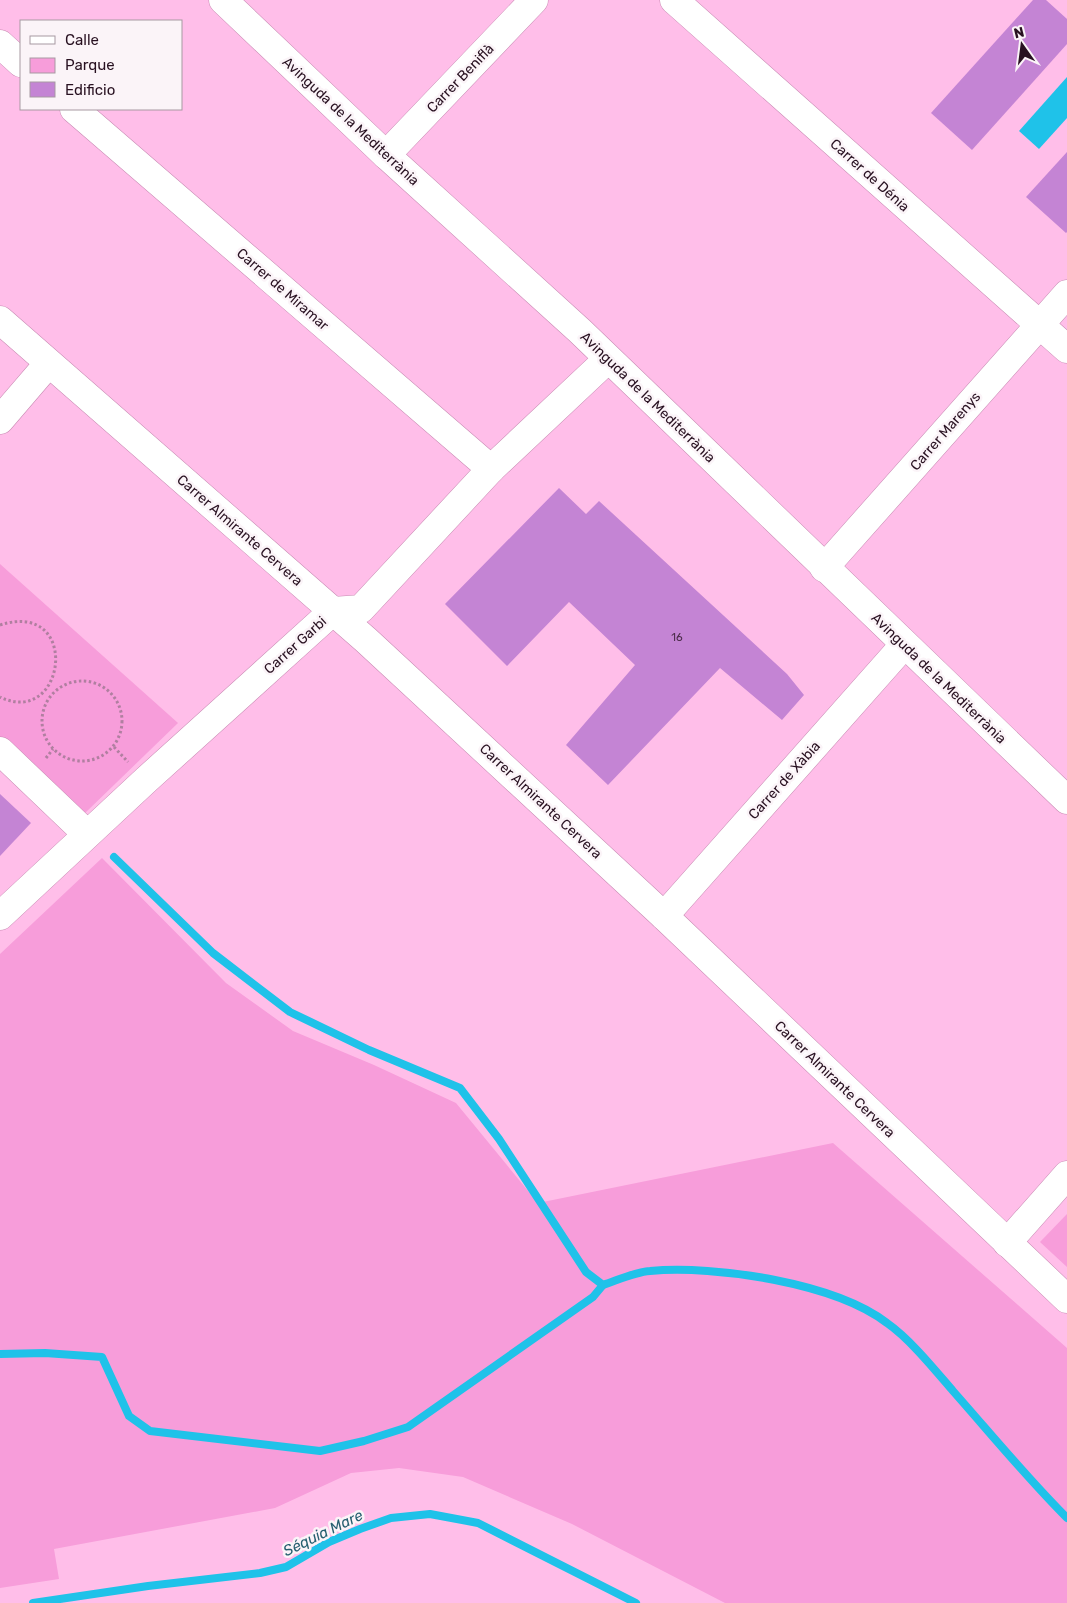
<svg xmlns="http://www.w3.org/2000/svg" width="1067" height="1603" font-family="Rubik,sans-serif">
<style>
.green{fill:#f79dda}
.water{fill:#1fc2e9}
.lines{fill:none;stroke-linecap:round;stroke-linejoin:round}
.stream{stroke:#1fc2e9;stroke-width:8}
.building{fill:#c484d4}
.minor-casing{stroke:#c88bb3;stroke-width:29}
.path{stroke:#b07fa0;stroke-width:3;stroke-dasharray:2.5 2.5;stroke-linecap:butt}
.minor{stroke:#fff;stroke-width:28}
.labels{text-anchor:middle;stroke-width:5;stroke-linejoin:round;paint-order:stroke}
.number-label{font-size:11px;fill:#4f2e4e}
.street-label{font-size:14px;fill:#281121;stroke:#fbf4f8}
.water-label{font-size:15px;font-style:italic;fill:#265f70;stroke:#fbf4f8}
</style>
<rect width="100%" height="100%" fill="#ffbee9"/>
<g class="green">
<polygon points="0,564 178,723 84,814 0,737"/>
<polygon points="102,858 226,983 293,1031 374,1065 456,1103 538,1203 833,1143 1067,1348 1067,1603 725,1603 572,1524 463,1477 399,1468 351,1473 275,1508 54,1549 59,1579 0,1588 0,954"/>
<polygon points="1067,1214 1067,1267 1040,1242"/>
</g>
<polygon class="water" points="1067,77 1067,118 1039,149 1019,131"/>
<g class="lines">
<g class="stream">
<path d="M114,857L213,953L290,1012L369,1050L460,1088L499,1139L586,1272L603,1285C618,1280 635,1272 650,1271C716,1265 835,1283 887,1323C910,1339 935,1370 953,1391C991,1434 1027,1478 1067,1518"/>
<polyline points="0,1354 45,1353 102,1357 129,1416 150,1431 320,1451 364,1441 408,1427 593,1297 603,1285"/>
<polyline points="33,1603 148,1586 260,1573 286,1567 329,1542 360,1529 391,1518 430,1514 478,1523 636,1603"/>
</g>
</g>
<g class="building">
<polygon points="1033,0 1046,0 1067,19 1067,44 972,150 931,113"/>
<polygon points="1067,152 1067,232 1066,233 1026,197"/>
<polygon points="559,488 586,514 599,501 787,674 804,695 782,720 720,668 608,785 566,745 635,665 569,602 507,666 445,604"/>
<polygon points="0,794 31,823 0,856"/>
</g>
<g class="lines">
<defs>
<g id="minor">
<polyline points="223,0 386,155 580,331 1067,800"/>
<polyline points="674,0 1067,349"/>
<polyline points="0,44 21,63"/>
<polyline points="74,109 491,469"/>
<polyline points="386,155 534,0"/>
<polyline points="0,320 366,640 664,916 1067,1299"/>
<polyline points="0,420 48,364"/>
<polyline points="824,568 1067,294"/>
<polyline points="0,751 87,834"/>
<polyline points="0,916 146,780 333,611 361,609 491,469 608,359"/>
<polyline points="664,916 904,645"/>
<polyline points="1007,1243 1067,1175"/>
</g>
</defs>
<use href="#minor" class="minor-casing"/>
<g class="path">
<path d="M0,625C82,599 66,729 0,697"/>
<circle cx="82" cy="721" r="40"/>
<polyline points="114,747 128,762"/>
<polyline points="46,758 53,749"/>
</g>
<use href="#minor" class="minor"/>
</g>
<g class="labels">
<g class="number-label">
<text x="677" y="641">16</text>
</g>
<g class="street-label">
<text transform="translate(460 78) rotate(-46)" y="5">Carrer Beniflà</text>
<text transform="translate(351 121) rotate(43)" y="5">Avinguda de la Mediterrània</text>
<text transform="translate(870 175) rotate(42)" y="5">Carrer de Dénia</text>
<text transform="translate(283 289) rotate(41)" y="5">Carrer de Miramar</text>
<text transform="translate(648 397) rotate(44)" y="5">Avinguda de la Mediterrània</text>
<text transform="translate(945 431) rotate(-49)" y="5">Carrer Marenys</text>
<text transform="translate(240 530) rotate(41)" y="5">Carrer Almirante Cervera</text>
<text transform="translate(295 645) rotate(-42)" y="5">Carrer Garbi</text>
<text transform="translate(939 678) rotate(44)" y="5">Avinguda de la Mediterrània</text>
<text transform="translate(784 780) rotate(-48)" y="5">Carrer de Xàbia</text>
<text transform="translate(541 801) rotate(43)" y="5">Carrer Almirante Cervera</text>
<text transform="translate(835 1079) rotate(44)" y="5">Carrer Almirante Cervera</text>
</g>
<g class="water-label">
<text transform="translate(323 1533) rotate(-26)" y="5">Séquia Mare</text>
</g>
</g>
<rect x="20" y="20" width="162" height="90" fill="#fbf4f8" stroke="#a799a2"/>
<rect x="30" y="36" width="25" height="8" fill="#ffffff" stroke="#a799a2"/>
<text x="65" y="45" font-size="15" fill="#281121">Calle</text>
<rect x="30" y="58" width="25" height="15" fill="#f79dda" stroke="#a799a2"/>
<text x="65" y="70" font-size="15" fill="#281121">Parque</text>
<rect x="30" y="82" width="25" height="15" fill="#c484d4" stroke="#a799a2"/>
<text x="65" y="95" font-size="15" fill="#281121">Edificio</text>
<g transform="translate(1022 45) rotate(346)" stroke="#fbf4f8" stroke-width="4" paint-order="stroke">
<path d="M0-4L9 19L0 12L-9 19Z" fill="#281121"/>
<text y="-8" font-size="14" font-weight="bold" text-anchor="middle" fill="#281121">N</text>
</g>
</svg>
